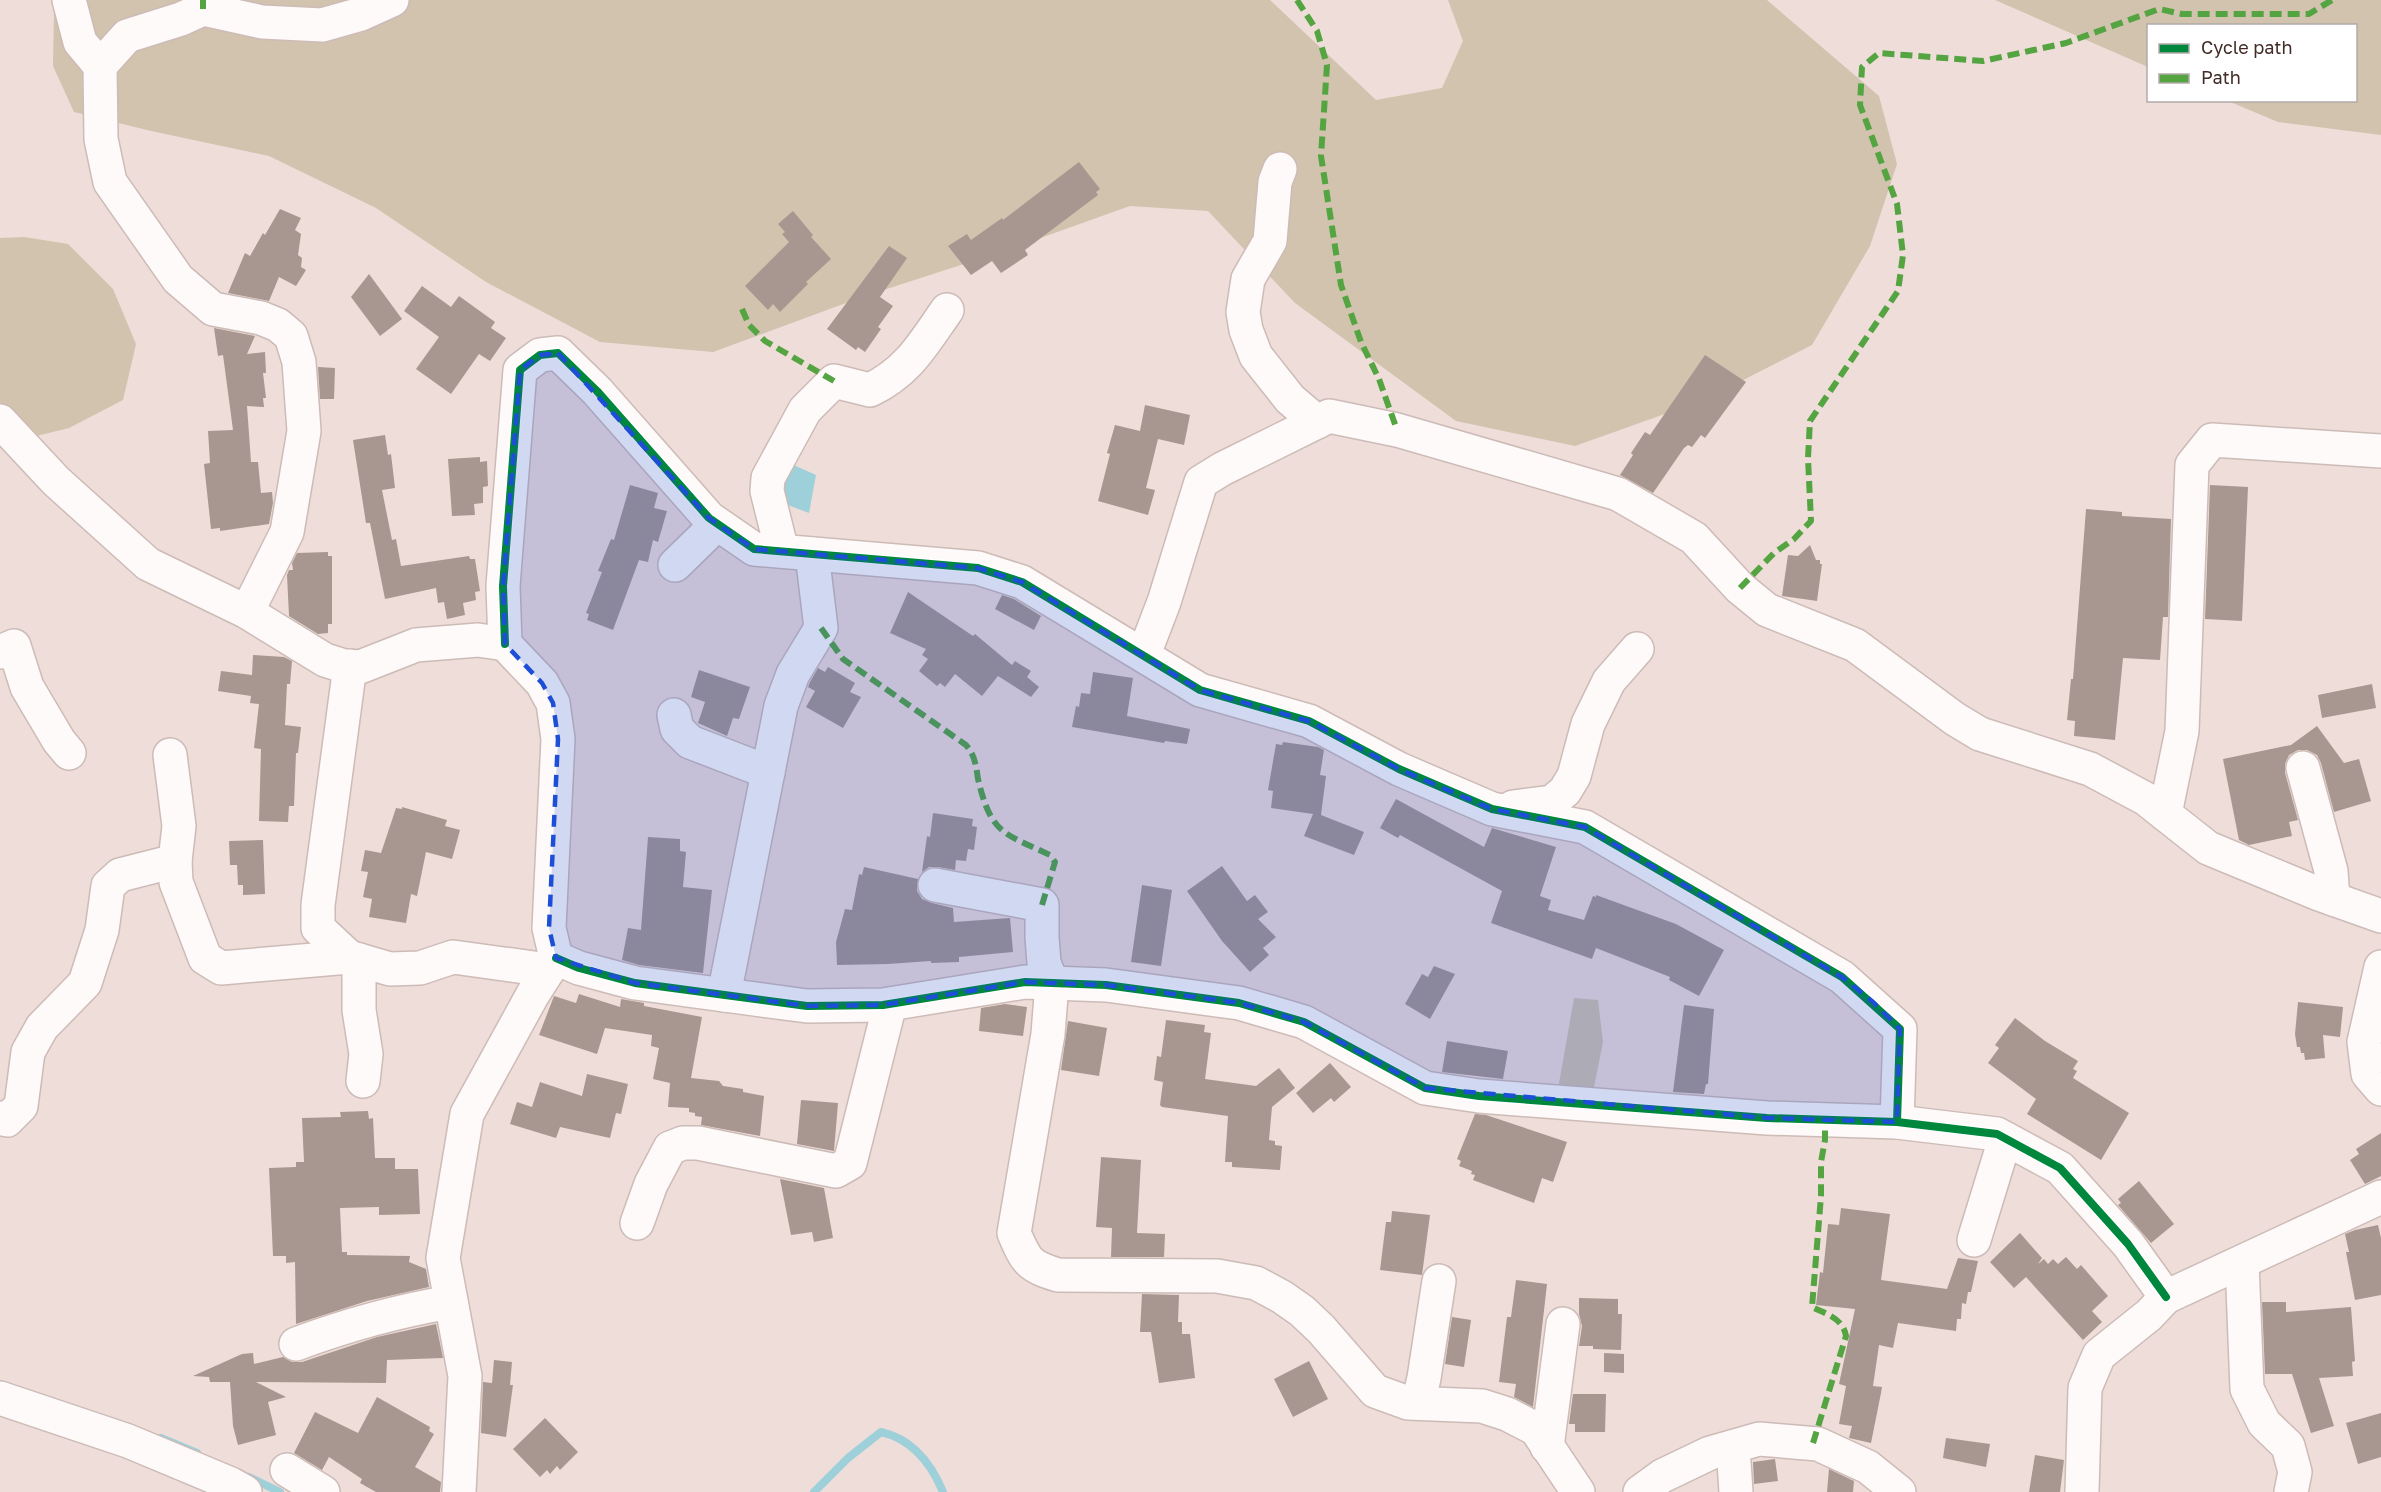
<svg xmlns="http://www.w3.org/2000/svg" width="2381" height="1492" font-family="'Golos Text',sans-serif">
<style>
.green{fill:#d1c3ae}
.water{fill:#9ed0da}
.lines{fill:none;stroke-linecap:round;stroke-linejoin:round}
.stream{stroke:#9ed0da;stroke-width:8}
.building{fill:#a79790}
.minor-casing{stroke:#cdbbb7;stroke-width:36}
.minor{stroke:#fdfaf9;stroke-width:33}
.quiet{stroke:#55a442;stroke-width:6;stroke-dasharray:12 6;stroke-linecap:butt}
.cycleway-casing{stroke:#fff;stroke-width:11}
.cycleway{stroke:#00873e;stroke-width:8}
.marked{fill:#1d4ed8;fill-opacity:0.2;stroke:#1d4ed8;stroke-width:4.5;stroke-dasharray:12 8;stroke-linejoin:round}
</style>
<rect width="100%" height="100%" fill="#efddd9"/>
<g class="green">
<polygon points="64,0 1270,0 1376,100 1442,88 1463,41 1448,0 1767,0 1879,96 1897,164 1870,246 1812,345 1704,400 1575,446 1456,421 1295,303 1208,211 1130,206 1001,252 865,296 713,352 600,342 486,282 376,208 269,156 151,131 74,112 53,66 54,9"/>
<polygon points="1995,0 2381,0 2381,135 2278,122 2228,101 2356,100 2356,26 2148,26 2148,67"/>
<polygon points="24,237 68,244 113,289 136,344 123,400 69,428 28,438 0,428 0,238"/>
<polygon points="1574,998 1598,1000 1603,1042 1593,1092 1558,1089"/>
</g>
<polygon class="water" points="789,463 816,475 809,513 785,504 780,486"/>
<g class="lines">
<g class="stream">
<polyline points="161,1438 197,1453"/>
<polyline points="249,1477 280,1492"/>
<path d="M814,1492L848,1458L881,1432C912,1439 931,1463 943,1492"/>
</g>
</g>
<g class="building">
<polygon points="1079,162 1100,189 1096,192 1098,195 1025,250 1028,255 1001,273 992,261 971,275 948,246 967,234 971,240 1002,218 1003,220"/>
<polygon points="280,209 301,218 295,230 301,234 298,255 302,258 301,267 306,270 296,286 279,277 269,301 228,293 245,253 250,256 263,233 265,235"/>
<polygon points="793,211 813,235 811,237 831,259 806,282 808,284 780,312 773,304 768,310 745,286 789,242 782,234 785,232 778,224"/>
<polygon points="889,246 907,258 880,297 893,306 878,327 881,329 865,352 858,347 856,350 827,329"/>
<polygon points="369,274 402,319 380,336 351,297"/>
<polygon points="422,286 451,307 459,296 495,322 491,328 506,338 490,361 479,354 451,394 416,369 439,337 404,311"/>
<polygon points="214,328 255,336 247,354 265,352 266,373 263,373 266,398 263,398 264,407 247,406 251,462 258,462 261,493 272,492 273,503 269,524 220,531 220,528 211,529 204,464 210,463 208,431 233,430 223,355 218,356"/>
<polygon points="1705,355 1746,382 1705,438 1701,435 1692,447 1688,445 1684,448 1653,493 1620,475 1633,455 1631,453 1645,432 1650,435"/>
<polygon points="318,367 335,368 334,399 320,399"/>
<polygon points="1145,405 1190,415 1184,445 1158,439 1146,488 1155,490 1148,515 1098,501 1110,454 1107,453 1115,425 1140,431"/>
<polygon points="385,435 388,455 391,454 395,488 382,490 392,540 396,539 401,566 469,556 470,559 475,559 480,591 475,592 476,600 463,603 465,615 447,619 444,602 438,603 436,588 385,599 370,523 366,523 353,440"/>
<polygon points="480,457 480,462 487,461 488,486 483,487 483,503 474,504 475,515 452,516 448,459"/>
<polygon points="630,485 658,493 654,508 667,511 658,542 653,540 648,562 639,560 613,630 587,620 589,614 586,613 602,572 598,571 611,539 614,540"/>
<polygon points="2210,485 2248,487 2242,621 2205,619"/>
<polygon points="2086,509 2122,512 2122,516 2171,519 2168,617 2163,617 2160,660 2123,658 2115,740 2074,736 2075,721 2067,720 2071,679 2073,679"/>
<polygon points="1810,545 1816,560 1820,560 1820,564 1822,564 1817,601 1782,596 1788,555 1798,556"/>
<polygon points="328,552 328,556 332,556 332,624 328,624 328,633 318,634 289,616 287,575 289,570 293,570 292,563 297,553"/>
<polygon points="908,592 973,636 975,634 1012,665 1015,661 1031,671 1027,677 1039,687 1031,697 998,676 982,696 955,674 945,687 940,683 937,686 919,671 928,659 922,655 926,649 890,633"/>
<polygon points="1002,595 1014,599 1041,616 1034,630 995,609"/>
<polygon points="253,655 284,657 292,661 290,684 287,684 285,725 301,727 298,753 296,753 294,806 289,806 288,822 259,821 261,749 254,748 259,704 250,703 251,696 218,691 221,671 252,675"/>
<polygon points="828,667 855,683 850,692 861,697 843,728 806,707 815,691 808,687 810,682 818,668 825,672"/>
<polygon points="699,670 750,687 739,719 733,718 727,736 698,723 705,702 691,697"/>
<polygon points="1093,672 1133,678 1127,716 1190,729 1187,744 1165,741 1164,743 1072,727 1076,706 1079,707 1081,693 1090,694"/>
<polygon points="2372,684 2376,708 2322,718 2318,695"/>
<polygon points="2317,726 2344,763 2359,759 2371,801 2334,812 2321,763 2317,755 2307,750 2298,750 2289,755 2285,764 2285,773 2298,820 2289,822 2292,836 2249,845 2239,840 2223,759 2291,745"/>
<polygon points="1283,742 1318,747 1324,750 1320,775 1326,776 1321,815 1364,832 1354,855 1304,836 1313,814 1271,808 1273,791 1268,790 1276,744 1282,745"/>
<polygon points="1396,799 1484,847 1492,828 1556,847 1540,896 1551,900 1548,910 1584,920 1593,896 1596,897 1596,895 1676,924 1724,950 1699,996 1669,980 1670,977 1596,948 1592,959 1491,923 1502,891 1400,835 1398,838 1380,828"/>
<polygon points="402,807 447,820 445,826 460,830 452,859 426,852 417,896 411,894 406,923 369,917 372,899 363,897 368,872 361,871 365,850 381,853 396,808 402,809"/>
<polygon points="933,813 973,819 972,826 977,827 974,850 968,849 966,861 956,860 955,870 938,867 929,867 922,872 927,836 930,837"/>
<polygon points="648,837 680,839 680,851 686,852 683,887 712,890 703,973 639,965 622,960 628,928 641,930"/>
<polygon points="263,840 265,894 243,895 243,885 238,885 237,865 230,865 229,841"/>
<polygon points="1222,866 1247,901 1255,895 1268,912 1258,919 1276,937 1263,948 1269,955 1250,972 1222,941 1187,891"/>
<polygon points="864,867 918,879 917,891 922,899 932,903 953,908 954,922 1010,918 1013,952 959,957 959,962 931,963 931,961 888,964 837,965 836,942 845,909 852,910 859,874 862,875"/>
<polygon points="1142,885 1172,890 1161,966 1131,962"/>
<polygon points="1434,966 1455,974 1430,1019 1405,1004 1422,974 1428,977"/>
<polygon points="579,994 620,1007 621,999 644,1003 644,1006 702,1017 691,1078 719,1081 723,1086 743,1089 743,1092 764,1096 760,1136 701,1125 702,1117 695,1116 695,1113 689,1112 689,1108 668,1107 670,1083 653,1079 659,1048 651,1046 652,1035 605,1028 597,1054 539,1035 554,996 576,1003"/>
<polygon points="2298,1002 2343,1007 2340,1037 2323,1035 2325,1058 2305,1060 2304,1053 2301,1053 2300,1047 2297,1047 2295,1034"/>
<polygon points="1005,1004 1027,1007 1023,1036 979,1031 981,1008"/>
<polygon points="1684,1005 1714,1009 1708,1084 1706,1084 1704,1094 1673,1092"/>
<polygon points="2015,1018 2045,1041 2078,1061 2073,1069 2077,1071 2073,1078 2129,1113 2101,1160 2027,1114 2036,1099 1988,1063 1999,1048 1995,1045"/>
<polygon points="1166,1020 1205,1025 1204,1032 1211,1033 1205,1079 1256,1086 1279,1068 1295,1088 1272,1107 1269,1140 1275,1141 1275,1145 1282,1146 1280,1170 1232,1167 1232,1162 1225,1162 1228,1116 1162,1107 1160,1105 1163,1082 1154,1080 1157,1056 1161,1057"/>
<polygon points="1068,1021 1107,1028 1099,1076 1061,1070"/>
<polygon points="1447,1041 1508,1051 1503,1079 1442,1072"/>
<polygon points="1330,1063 1351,1087 1334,1102 1331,1098 1313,1113 1296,1093"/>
<polygon points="587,1074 628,1084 621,1114 616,1113 610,1138 560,1127 556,1138 510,1124 517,1102 532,1107 540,1082 582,1096"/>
<polygon points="801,1100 838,1103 834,1151 797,1144"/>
<polygon points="368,1111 369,1119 373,1118 375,1158 395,1158 395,1169 418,1169 420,1214 379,1215 379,1207 340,1208 342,1252 347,1252 347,1255 410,1256 409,1262 426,1269 429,1287 367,1301 296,1324 295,1262 286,1263 286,1256 273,1256 269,1168 296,1167 296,1162 304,1162 302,1118 341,1117 340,1112"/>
<polygon points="1475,1114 1486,1115 1567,1142 1553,1182 1542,1178 1534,1203 1473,1180 1475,1175 1471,1174 1472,1171 1459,1166 1461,1161 1457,1159"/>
<polygon points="2381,1133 2381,1176 2365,1184 2350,1160 2359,1154 2356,1149"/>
<polygon points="1101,1157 1141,1160 1137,1233 1165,1234 1164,1257 1111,1257 1112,1228 1096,1227"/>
<polygon points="780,1179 824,1188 833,1238 814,1242 812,1232 791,1235"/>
<polygon points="2139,1181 2174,1224 2151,1243 2118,1205 2121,1203 2118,1199"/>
<polygon points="1841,1208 1890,1214 1881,1280 1947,1289 1958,1258 1978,1261 1971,1292 1968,1292 1966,1304 1962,1303 1961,1319 1957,1319 1956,1331 1898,1323 1893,1348 1879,1345 1873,1386 1882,1387 1881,1393 1871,1443 1849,1438 1852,1426 1839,1424 1846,1386 1839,1384 1855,1309 1816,1305 1820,1272 1823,1273 1828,1224 1839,1225"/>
<polygon points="1392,1211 1430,1215 1422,1275 1380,1270 1386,1222 1391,1222"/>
<polygon points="2378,1225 2381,1238 2381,1295 2355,1300 2346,1252 2349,1252 2345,1234 2355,1230"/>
<polygon points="2020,1233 2042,1258 2038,1264 2044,1259 2048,1264 2053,1259 2058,1264 2066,1257 2077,1269 2081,1265 2108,1296 2092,1311 2102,1322 2083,1340 2026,1277 2014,1288 1990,1262"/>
<polygon points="1516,1280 1547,1284 1533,1407 1514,1397 1516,1384 1499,1382 1507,1317 1511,1317"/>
<polygon points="1142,1294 1179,1295 1178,1322 1182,1322 1182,1334 1190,1334 1195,1378 1159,1383 1151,1332 1140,1332"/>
<polygon points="1579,1298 1618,1299 1618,1314 1622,1314 1621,1350 1593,1349 1593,1346 1579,1346 1582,1326 1579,1314"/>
<polygon points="2262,1302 2286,1302 2286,1312 2351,1307 2355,1361 2352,1362 2353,1376 2319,1378 2334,1426 2311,1433 2292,1374 2265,1374"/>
<polygon points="1452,1317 1471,1320 1464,1367 1445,1364"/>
<polygon points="436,1324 443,1358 387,1360 386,1383 256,1382 286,1397 268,1402 276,1435 238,1445 233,1426 230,1382 210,1382 209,1377 193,1376 242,1354 253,1353 254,1364 283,1357 292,1362 302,1362 377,1337"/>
<polygon points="1604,1353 1624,1354 1624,1373 1604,1372"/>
<polygon points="494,1360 512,1362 510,1385 513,1385 506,1437 481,1433 483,1382 492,1383"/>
<polygon points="1309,1361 1328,1399 1293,1417 1274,1379"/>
<polygon points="1573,1394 1606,1394 1605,1432 1575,1432 1575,1424 1569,1424"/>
<polygon points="377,1397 430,1427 429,1431 434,1434 415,1467 441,1482 440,1492 376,1492 360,1483 362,1479 329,1457 322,1470 294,1453 315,1412 358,1433"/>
<polygon points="2381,1413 2381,1457 2358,1464 2346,1423"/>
<polygon points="545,1418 578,1452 560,1470 557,1466 550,1474 547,1470 540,1477 513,1449"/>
<polygon points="1946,1438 1990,1444 1986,1467 1943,1458"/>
<polygon points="2035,1455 2064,1460 2060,1492 2029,1492"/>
<polygon points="1775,1459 1778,1481 1754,1484 1753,1462"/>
<polygon points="1829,1469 1854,1481 1853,1492 1827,1492"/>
</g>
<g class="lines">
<defs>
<g id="minor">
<polyline points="69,0 80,42 100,66 101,139 110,182 178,279 213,309 261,318 278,325 291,336 299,362 304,431 287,532 247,612"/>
<polyline points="100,66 127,36 181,19 203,9 262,22 322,25 361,14 392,0"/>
<polyline points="1280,169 1275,182 1270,241 1248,279 1243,312 1246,330 1256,356 1290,399 1317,422"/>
<polyline points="0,421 56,481 148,564 247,612 325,660 344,666 360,667 416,645 478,640 505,644 542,683 553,703 558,739 549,928 556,958 533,994 467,1114 443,1258 465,1376 459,1492"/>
<path d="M782,551L767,491L768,478L805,410L834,381L870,390C909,371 923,344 947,310"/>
<polyline points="675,565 717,524"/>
<polyline points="505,644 503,586 520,370 540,355 558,353 597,391 709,518 754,549 978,568 1022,582 1200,690 1309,721 1399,769 1492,809 1585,827 1842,977 1900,1029 1897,1122"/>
<polyline points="0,652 14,646 27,687 59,741 69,753"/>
<polyline points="1144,654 1164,602 1201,482 1222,469 1329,416 1397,430 1618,494 1694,538 1740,588 1767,610 1855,645 1955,719 1980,734 2090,769 2146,799 2208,848 2319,894 2381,916"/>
<polyline points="674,715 677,729 690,742 768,772"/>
<polyline points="170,755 179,826 175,861"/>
<polyline points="2303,768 2331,871 2333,899"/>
<polyline points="1513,807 1552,802 1565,791 1574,776 1588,724 1609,681 1637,649"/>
<polyline points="2165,814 2182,731 2192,465 2212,440 2381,451"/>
<path d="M935,885L1042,905V937L1044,963L1052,983L1048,1034L1014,1233C1026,1261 1028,1266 1058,1275L1217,1276L1256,1283L1282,1297L1302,1311L1321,1329L1375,1391L1408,1403L1482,1406L1507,1414L1536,1429L1578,1492"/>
<polyline points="349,957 318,928 318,905 350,666"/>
<polyline points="556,958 579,968 635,983 807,1006 883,1005 1025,982 1106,985 1239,1003 1304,1022 1425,1088 1479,1096 1767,1118 1897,1122 1997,1134 2060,1168 2128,1244 2166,1297"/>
<polyline points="359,960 359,1010 366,1054 363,1081"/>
<polyline points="2381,967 2364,1042 2368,1074 2381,1089"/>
<polyline points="724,995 781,706 793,674 821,628 812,554"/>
<polyline points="0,1118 7,1120 21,1106 28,1052 42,1027 85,983 102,930 108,886 120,875 175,861 176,882 205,958 221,968 349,957 390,969 420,968 453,957 548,970"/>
<polyline points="637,1223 651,1184 670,1148 683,1143 698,1143 836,1171 850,1163 890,1004"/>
<polyline points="1974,1240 2005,1139"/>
<polyline points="2242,1262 2247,1389 2264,1423 2288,1446 2295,1472 2291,1492"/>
<path d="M296,1344C347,1325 397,1311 451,1302"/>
<polyline points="0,1398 128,1441 231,1484 245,1492"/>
<polyline points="1418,1403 1424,1378 1439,1281"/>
<polyline points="1547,1447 1563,1324"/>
<polyline points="1733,1447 1736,1492"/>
<polyline points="287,1470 323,1492"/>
<polyline points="1640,1492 1662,1476 1710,1453 1759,1439 1818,1444 1868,1467 1899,1492"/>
<polyline points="2082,1492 2085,1388 2099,1355 2149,1315 2166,1297 2381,1197"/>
</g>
</defs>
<use href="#minor" class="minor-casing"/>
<use href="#minor" class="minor"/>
<g class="quiet">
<polyline points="1297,0 1317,31 1327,65 1321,156 1341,285 1361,342 1379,379 1397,430"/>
<polyline points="203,9 203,0"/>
<polyline points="742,309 749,325 765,341 834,381"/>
<polyline points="1740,588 1774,553 1794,539 1811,521 1808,458 1810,421 1898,291 1903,255 1897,204 1860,105 1862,67 1879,53 1983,61 2066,43 2159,9 2182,14 2309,14 2332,0"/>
<path d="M821,628L843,659L966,745C975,755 976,766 978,779C991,834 1003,833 1050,855L1055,862L1042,905"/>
<path d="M1813,1443L1846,1336C1843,1318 1826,1314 1812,1307L1821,1196V1162L1825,1140V1120"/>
</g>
<defs>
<g id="cycleway">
<polyline points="505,644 503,586 520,370 540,355 558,353 597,391 709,518 754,549 978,568 1022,582 1200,690 1309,721 1399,769 1492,809 1585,827 1842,977 1900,1029 1897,1122"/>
<polyline points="556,958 579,968 635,983 807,1006 883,1005 1025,982 1106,985 1239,1003 1304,1022 1425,1088 1479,1096 1767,1118 1897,1122 1997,1134 2060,1168 2128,1244 2166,1297"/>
</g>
</defs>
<use href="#cycleway" class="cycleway-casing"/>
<use href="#cycleway" class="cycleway"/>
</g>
<path class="marked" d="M558,353L709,518L754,549L978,568L1022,582L1200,690L1309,721L1399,769L1492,809L1585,827L1842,977L1873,1002L1900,1029L1897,1122L1767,1118L1425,1088L1304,1022L1239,1003L1106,985L1025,982L883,1005L807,1006L635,983L556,958L549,928L558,739L553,703L542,683L505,644L503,586L520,370L540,355Z"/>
<rect x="2147" y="24" width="210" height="78" fill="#ffffff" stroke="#b3aba9" stroke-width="1.5"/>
<rect x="2159" y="44" width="30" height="9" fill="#00873e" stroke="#b3aba9" stroke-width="1.5"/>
<text x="2201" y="54" font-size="18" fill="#422c27">Cycle path</text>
<rect x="2159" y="74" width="30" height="9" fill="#55a442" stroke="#b3aba9" stroke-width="1.5"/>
<text x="2201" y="84" font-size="18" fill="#422c27">Path</text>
</svg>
